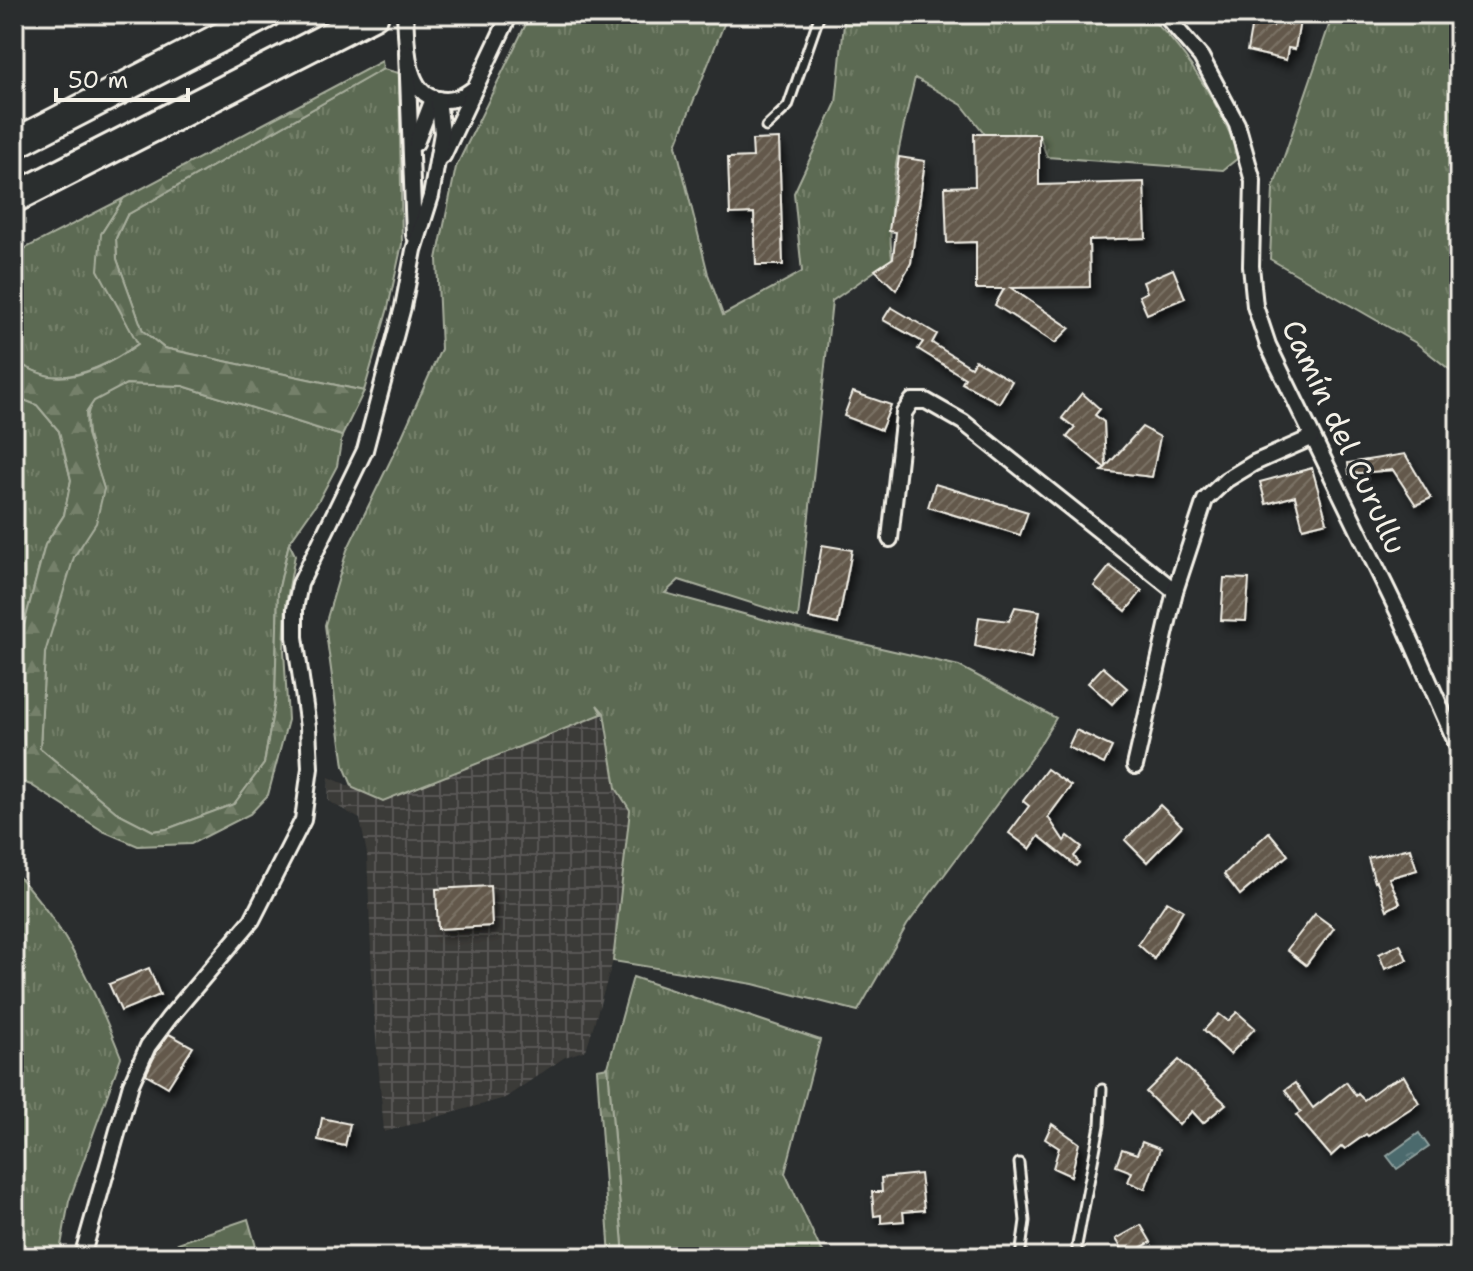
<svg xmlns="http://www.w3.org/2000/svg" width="1473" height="1271" font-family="'Shantell Sans',sans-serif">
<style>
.industrial{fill:url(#industrial-grid)}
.grass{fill:url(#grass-tufts);stroke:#a8ae9d;stroke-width:2}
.forest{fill:url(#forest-firs);stroke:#a8ae9d;stroke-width:2}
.water{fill:url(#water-ripples);stroke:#8fa09e;stroke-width:2}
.building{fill:url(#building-hatch);stroke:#f4f1e8;stroke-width:2;filter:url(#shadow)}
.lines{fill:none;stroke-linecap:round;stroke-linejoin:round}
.service-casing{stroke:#f4f1e8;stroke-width:13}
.minor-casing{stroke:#f4f1e8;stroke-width:20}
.motorway-casing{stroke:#f4f1e8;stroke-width:34}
.service{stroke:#2a2d2e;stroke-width:7}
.minor{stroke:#2a2d2e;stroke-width:14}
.motorway{stroke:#2a2d2e;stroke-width:28}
.labels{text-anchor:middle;stroke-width:6;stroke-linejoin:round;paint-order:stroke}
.street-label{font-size:30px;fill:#f4f1e8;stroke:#2a2d2e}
</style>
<defs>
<pattern id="industrial-grid" width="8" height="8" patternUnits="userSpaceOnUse" patternTransform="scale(2)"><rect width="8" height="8" fill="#3b3a37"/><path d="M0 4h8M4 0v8" fill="none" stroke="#585754"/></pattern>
<pattern id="grass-tufts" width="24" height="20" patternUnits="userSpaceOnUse" patternTransform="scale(2)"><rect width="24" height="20" fill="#5c6a52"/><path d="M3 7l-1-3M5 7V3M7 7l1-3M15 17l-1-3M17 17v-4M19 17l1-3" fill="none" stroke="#74806b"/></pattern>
<pattern id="forest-firs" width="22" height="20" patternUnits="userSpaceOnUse" patternTransform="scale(2)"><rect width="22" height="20" fill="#5c6a52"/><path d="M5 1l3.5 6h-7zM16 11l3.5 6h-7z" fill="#74806b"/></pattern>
<pattern id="water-ripples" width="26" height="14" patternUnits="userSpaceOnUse" patternTransform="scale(2)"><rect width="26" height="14" fill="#4b6a6d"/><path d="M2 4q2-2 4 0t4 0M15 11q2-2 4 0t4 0" fill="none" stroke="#668082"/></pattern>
<pattern id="building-hatch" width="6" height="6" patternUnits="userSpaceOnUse" patternTransform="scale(2)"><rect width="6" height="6" fill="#63594b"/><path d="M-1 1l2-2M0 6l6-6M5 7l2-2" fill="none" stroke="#7a7165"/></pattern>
<filter id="shadow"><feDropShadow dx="4.5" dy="7" stdDeviation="4" flood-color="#0009"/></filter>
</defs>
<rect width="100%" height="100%" fill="#2a2d2e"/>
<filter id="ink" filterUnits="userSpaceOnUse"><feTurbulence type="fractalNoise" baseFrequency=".0125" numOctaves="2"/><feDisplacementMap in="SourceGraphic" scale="16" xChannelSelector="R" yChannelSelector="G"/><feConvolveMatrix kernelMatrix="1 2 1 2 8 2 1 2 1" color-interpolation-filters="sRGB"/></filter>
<g filter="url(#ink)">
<polygon class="industrial" points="602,714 616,788 630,810 613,961 586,1050 565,1057 505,1098 384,1132 373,1001 367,854 360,819 328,801 329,777 383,801"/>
<g class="grass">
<path d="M538,14H728L676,145L708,274L723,315L802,272L794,193L836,103L845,14H1144C1178,37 1230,119 1238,158L1223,170L1047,157L1039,134H985L962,105L915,78C901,136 885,198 892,259L832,301L798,618L679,580L665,593L807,631L959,666L1056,718L1034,754L907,925L858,1011L753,984L613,961L630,810L616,788L604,713L597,705L602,714L383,801L353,788L344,766L325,625L347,550L399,443L441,349L437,259L456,167L526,24Z"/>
<polygon points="1333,14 1451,14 1459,30 1459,377 1416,343 1270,259 1273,189"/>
<polygon points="383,69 399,73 402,244 388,308 364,391 164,348 143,331 117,259 116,238 127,215"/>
<path d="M124,198L101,234L139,343C116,360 80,380 50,376C39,375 25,366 14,362V254Z"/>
<path d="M126,384L183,386L342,436L337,466L319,500L289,543L278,592L275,701L264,764L234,804L167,829L153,831L116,812L40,748L45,653L71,554L104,489C98,468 77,421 93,402C100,394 116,389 126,384Z"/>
<polygon points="14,396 37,405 59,431 71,480 64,515 45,545 14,663"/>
<path d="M17,875C68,929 94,989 121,1057L69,1201L59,1257H14V876Z"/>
<polygon points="633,977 820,1040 785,1173 818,1244 827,1257 624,1257 608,1067"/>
</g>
<g class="forest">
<path d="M382,61L383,69L127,215L116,238L117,259L143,331L164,348L364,391L342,436L183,386L126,384L94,401L86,413L87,434L104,489L96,523L74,557L45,653L40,748L116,812L153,831L167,829L234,804L264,764L275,701L278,592L289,543L295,555L286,604L284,650L288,720L268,795L250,814L191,844L138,846L103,831L31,785L14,779V663L45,545L64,515L71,480L59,431L37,405L14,396V362C25,366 38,374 50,376C79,381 115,361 138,344L98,270L101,234L124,198Z"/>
<polygon points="608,1067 624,1257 610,1257 597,1069"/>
<polygon points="248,1219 259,1257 190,1257 178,1243"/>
</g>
<polygon class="water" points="1419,1133 1429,1147 1397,1169 1387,1156"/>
<g class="building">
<polygon points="1274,16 1300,21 1295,49 1288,48 1286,60 1247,51 1252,22 1273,26"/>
<polygon points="974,134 1039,134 1039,185 1144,182 1146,238 1089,240 1090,287 1011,288 1070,328 1055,343 995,305 1004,289 976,289 976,242 947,243 945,187 975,186"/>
<polygon points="779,139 783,265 756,265 754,213 730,214 728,158 753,157 752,140"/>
<polygon points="899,157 925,161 911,263 896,290 875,270 893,258 896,232 889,231"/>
<polygon points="1173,269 1185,298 1147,314 1139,296 1147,292 1143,282"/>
<polygon points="891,307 937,334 932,343 971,367 975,360 1012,381 999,403 962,383 965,378 918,349 923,342 883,320"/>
<polygon points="853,392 891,405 881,430 844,416"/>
<polygon points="1082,393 1100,409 1095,415 1104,422 1106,467 1142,427 1160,437 1152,477 1102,471 1105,468 1067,437 1075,428 1062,418"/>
<polygon points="1405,454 1431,498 1416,505 1393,470 1349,474 1348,463"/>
<polygon points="1312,468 1327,522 1303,528 1295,496 1266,504 1260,482"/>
<polygon points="935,484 1028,512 1020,535 928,507"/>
<polygon points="822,545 852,550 838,624 809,618"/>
<polygon points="1110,566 1142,591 1126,611 1094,586"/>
<polygon points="1224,578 1249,579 1246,621 1221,620"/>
<polygon points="1015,607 1040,611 1031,659 975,646 979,617 1009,621"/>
<polygon points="1103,667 1127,688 1112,704 1088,683"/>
<polygon points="1076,730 1112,747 1104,764 1068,747"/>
<polygon points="1047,769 1071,786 1048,817 1064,841 1068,836 1082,847 1074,856 1079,863 1076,866 1039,836 1030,849 1009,833 1029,806 1023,801"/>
<polygon points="1160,805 1182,826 1147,862 1125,840"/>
<polygon points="1269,832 1288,855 1240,895 1224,874"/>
<polygon points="1410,848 1417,870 1389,878 1400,903 1387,910 1377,881 1375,882 1368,858"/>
<polygon points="490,886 492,926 438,929 436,889"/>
<polygon points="1167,901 1183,910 1154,959 1138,944"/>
<polygon points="1315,914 1334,928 1306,965 1287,950"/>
<polygon points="1400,944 1407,960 1385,969 1379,954"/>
<polygon points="149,968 160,995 121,1011 109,984"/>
<polygon points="1237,1012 1255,1028 1230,1054 1204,1030 1219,1014 1228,1021"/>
<polygon points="169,1034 193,1047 168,1087 146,1074 157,1051"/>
<polygon points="1179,1060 1226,1104 1203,1123 1192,1111 1179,1125 1146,1092"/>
<polygon points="1404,1076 1419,1103 1368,1136 1366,1134 1345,1149 1342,1146 1331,1156 1296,1115 1301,1112 1285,1090 1295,1083 1313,1108 1346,1082 1356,1096 1358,1094 1364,1100 1384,1085"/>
<polygon points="322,1118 350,1124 345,1146 318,1140"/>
<polygon points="1052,1124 1079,1143 1071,1176 1053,1168 1059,1148 1045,1139"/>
<polygon points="1142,1142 1160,1149 1145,1189 1128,1182 1132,1172 1116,1166 1122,1149 1137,1154"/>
<polygon points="920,1174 924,1210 903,1212 904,1221 881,1223 881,1215 874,1216 872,1192 882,1192 881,1178"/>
<polygon points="1141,1225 1151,1242 1133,1252 1131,1248 1123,1250 1116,1239"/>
</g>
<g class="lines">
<defs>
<g id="service">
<polyline points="766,127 788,106 820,14"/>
<polyline points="1019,1163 1025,1221 1020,1257"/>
<polyline points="1077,1257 1077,1245 1100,1125 1102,1089"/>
</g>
<g id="minor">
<path d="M405,14C407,39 404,93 437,99C452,102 461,98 473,89"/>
<polyline points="1164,14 1201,57 1237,124 1253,181 1251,266 1255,306 1268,345 1401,618 1459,749"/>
<polyline points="407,52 414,235"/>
<polyline points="416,143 433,99"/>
<polyline points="443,156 510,14"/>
<polyline points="890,539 904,413 912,401 926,401 963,422 1175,591"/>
<polyline points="1135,766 1175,591 1205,500 1226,480 1254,463 1311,438"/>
<polyline points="82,1257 131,1084 148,1046 169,1018 252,920 303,820 310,768 308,727 295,637 295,609 300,584 365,450 403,307 414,250 431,196 442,133 438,99"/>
</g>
<g id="motorway">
<polyline points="14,144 266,14"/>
<polyline points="14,198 374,14"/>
</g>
</defs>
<use href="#service" class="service-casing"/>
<use href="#minor" class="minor-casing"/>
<use href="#motorway" class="motorway-casing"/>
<use href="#service" class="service"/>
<use href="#minor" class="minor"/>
<use href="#motorway" class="motorway"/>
</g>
</g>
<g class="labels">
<g class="street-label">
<text transform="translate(1344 437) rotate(65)" y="10">Camín del Curullu</text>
</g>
</g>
<rect width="1473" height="1271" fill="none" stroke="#2a2d2e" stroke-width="48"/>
<rect x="24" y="24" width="1425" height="1223" fill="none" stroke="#f4f1e8" stroke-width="3" filter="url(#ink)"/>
<path d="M56 88v12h132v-12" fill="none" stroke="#f4f1e8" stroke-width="4"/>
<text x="68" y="88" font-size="24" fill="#f4f1e8" stroke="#2a2d2e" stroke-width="6" paint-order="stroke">50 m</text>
</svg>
